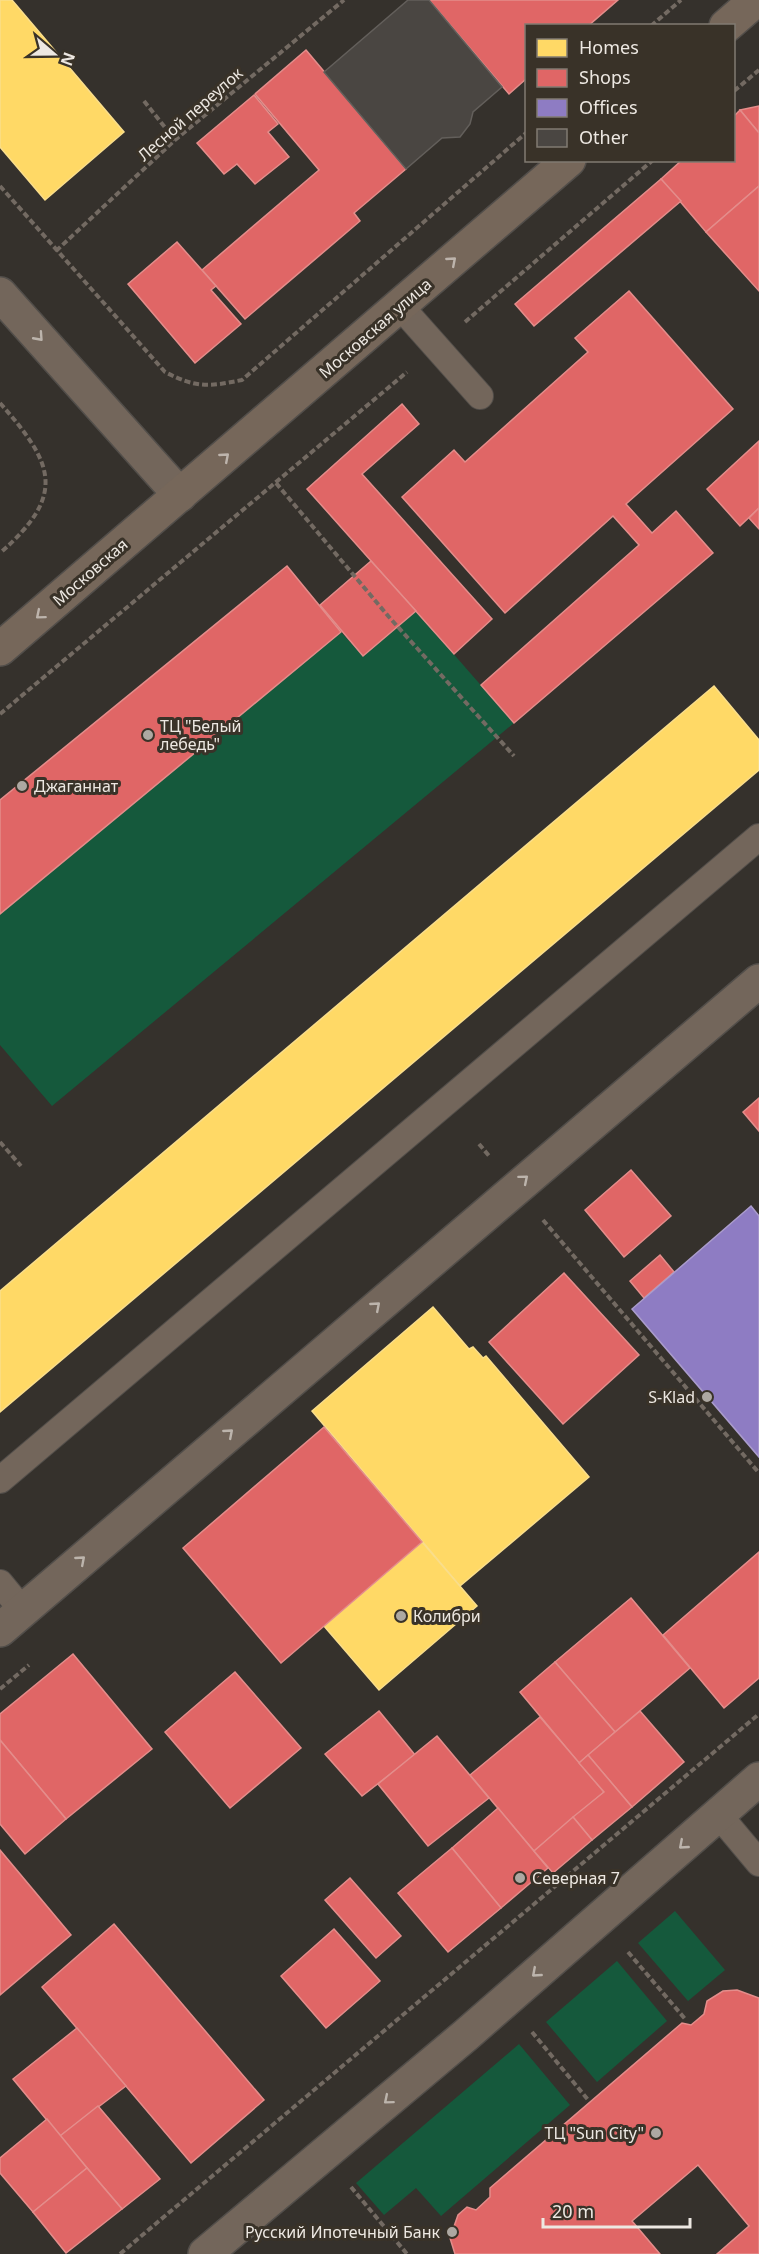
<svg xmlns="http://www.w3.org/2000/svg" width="759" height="2254" font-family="'Noto Sans',sans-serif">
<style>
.green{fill:#15593c}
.homes{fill:#ffd966;stroke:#fade8b;stroke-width:1.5}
.shops{fill:#e06666;stroke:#e48d8b;stroke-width:1.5}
.offices{fill:#8e7cc3;stroke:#aa9ccc;stroke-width:1.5}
.building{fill:#4a4642;stroke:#635f5b;stroke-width:1.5}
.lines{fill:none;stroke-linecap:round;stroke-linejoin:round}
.service-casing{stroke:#524e4a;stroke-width:28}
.minor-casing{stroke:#524e4a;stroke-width:36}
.tertiary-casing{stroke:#524e4a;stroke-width:36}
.secondary-casing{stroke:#524e4a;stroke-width:36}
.path{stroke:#736a62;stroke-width:4;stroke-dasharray:6 3;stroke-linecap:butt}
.service{stroke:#73665b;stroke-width:26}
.minor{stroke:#73665b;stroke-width:33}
.tertiary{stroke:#73665b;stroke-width:33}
.secondary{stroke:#76675a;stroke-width:33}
.oneway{stroke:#bdb4ac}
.oneway2{stroke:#bcb4ac}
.poi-dot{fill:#ada8a2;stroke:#393228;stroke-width:2}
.labels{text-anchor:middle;stroke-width:6;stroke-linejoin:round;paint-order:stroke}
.street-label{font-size:16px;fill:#ede8e2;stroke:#393228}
.poi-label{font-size:16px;fill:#ede8e2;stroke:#393228;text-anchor:start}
</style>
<rect width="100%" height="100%" fill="#35312c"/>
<g class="green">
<polygon points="416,611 514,723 52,1106 0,1045 0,914 341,632 363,656"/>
<polygon points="675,1911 725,1970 688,2001 638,1943"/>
<polygon points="617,1961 667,2021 597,2082 546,2022"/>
<polygon points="519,2044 570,2105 441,2216 416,2188 384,2215 356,2183"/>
</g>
<g class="homes">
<polygon points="0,0 12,0 124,132 45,200 0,147"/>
<polygon points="714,686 759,740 759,770 0,1412 0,1291"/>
<polygon points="433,1307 469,1349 473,1347 483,1358 486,1356 589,1477 460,1586 312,1411"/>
<polygon points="422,1542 477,1606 379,1690 324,1626"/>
</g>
<g class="shops">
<polygon points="429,0 618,0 588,26 526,26 526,79 509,94"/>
<polygon points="306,50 406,169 354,213 360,221 245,319 202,270 319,170 255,94"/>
<polygon points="254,95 278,124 268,132 289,157 255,184 237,164 224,174 197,143"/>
<polygon points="759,106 759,133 740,110"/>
<polygon points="740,110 759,133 759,186 706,232 661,179 682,160 734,160 734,116"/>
<polygon points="661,179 681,201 534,326 515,304"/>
<polygon points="759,186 759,291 706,232"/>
<polygon points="177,242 216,286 211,290 241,324 195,363 128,284"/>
<polygon points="629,291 733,409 626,504 652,533 676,511 713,553 514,723 481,685 639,545 613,516 505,613 402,497 454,450 465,462 588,352 575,338"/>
<polygon points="402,404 419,424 362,474 492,619 454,654 307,489"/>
<polygon points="759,441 759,508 740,526 707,489"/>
<polygon points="759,508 759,529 749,518"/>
<polygon points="371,561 416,611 363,656 320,605"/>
<polygon points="287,566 341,632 0,914 0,800"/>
<polygon points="759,1098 759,1131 743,1112"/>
<polygon points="631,1170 671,1216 624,1257 585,1210"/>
<polygon points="660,1255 674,1272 644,1298 630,1281"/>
<polygon points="564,1273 639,1355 563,1424 489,1342"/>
<polygon points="324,1427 422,1542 281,1663 183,1548"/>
<polygon points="759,1552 759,1678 724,1708 663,1635"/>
<polygon points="631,1598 690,1668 615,1732 555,1662"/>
<polygon points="73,1654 152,1749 66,1819 0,1740 0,1714"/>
<polygon points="555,1662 615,1732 579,1763 520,1692"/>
<polygon points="235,1672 301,1748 230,1808 165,1732"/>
<polygon points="379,1711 415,1755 362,1796 325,1754"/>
<polygon points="640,1711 684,1762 632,1807 588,1755"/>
<polygon points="540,1717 604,1792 534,1851 470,1775"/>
<polygon points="437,1736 489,1798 428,1846 378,1784"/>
<polygon points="0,1740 66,1819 25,1854 0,1824"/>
<polygon points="588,1755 632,1807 592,1840 573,1817 604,1792 579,1763"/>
<polygon points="498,1808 548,1868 501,1908 452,1848"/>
<polygon points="573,1817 592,1840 553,1873 534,1851"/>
<polygon points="452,1848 501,1908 448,1952 398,1893"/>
<polygon points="0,1850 71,1935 0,1995"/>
<polygon points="350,1878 401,1936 376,1958 325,1900"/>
<polygon points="114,1924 264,2100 191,2163 42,1987"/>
<polygon points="334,1929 380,1981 326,2028 281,1976"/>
<polygon points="737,1990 759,1998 759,2254 717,2254 749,2226 698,2165 632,2221 660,2254 455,2254 450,2238 458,2215 467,2207 476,2210 490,2197 490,2188 682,2023 691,2025 697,2020 704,2014 707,2001 723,1991"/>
<polygon points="77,2028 126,2086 60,2136 13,2079"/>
<polygon points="98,2106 160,2179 122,2209 60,2136"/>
<polygon points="47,2119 87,2168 33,2212 0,2173 0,2158"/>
<polygon points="87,2168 122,2209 66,2253 33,2212"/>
</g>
<polygon class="offices" points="751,1206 759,1216 759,1457 632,1309"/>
<polygon class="building" points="408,0 429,0 502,87 473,112 470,124 460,137 442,138 406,169 324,72"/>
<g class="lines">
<defs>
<g id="service">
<polyline points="400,306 480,396"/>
<polyline points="0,1480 759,837"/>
<polyline points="0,1583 23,1611"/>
<polyline points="718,1814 759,1863"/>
</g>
<polyline id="minor" points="0,1630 759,981"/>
<g id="tertiary">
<polyline points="0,294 180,495"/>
<polyline points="205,2254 466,2035 759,1779"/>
</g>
<g id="secondary">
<polyline points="726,26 756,0"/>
<polyline points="0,649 569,160"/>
</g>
</defs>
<use href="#service" class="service-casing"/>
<use href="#minor" class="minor-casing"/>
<use href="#tertiary" class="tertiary-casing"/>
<use href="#secondary" class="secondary-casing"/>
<g class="path">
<polyline points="651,26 681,0"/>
<polyline points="734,91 759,70"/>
<polyline points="144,101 175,140"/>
<path d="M0,186L165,372C196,388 208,387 242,380L526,133"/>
<polyline points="56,251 175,140 344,0"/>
<polyline points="465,322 653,160"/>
<path d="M0,403C53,463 68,494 0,553"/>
<polyline points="276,483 389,617 514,756"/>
<polyline points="0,714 407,372"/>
<polyline points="0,1142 21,1166"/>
<polyline points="479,1144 490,1157"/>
<polyline points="543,1220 759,1473"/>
<polyline points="0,1689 29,1665"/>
<polyline points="628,1952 686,2020"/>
<polyline points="532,2032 589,2101"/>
<polyline points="351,2187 407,2254"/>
<polyline points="120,2254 759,1714"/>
</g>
<use href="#service" class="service"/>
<use href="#minor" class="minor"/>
<use href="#tertiary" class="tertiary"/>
<use href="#secondary" class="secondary"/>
</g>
<defs><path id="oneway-chevron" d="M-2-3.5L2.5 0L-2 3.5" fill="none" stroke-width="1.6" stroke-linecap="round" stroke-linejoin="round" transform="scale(1.5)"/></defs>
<g class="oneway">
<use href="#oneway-chevron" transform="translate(452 261) rotate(-41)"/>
<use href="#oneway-chevron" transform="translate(225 457) rotate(-41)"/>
<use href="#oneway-chevron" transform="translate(40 615) rotate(140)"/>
</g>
<g class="oneway2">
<use href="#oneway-chevron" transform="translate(39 337) rotate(48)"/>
<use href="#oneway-chevron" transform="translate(524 1179) rotate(-40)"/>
<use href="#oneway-chevron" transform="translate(376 1306) rotate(-41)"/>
<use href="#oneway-chevron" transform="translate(229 1433) rotate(-41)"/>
<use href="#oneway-chevron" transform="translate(81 1560) rotate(-41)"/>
<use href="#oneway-chevron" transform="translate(683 1845) rotate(139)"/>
<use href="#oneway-chevron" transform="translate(536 1973) rotate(139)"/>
<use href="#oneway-chevron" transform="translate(388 2100) rotate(140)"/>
</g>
<g class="poi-dot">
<circle cx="148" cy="735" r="6"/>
<circle cx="22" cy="786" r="6"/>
<circle cx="707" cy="1397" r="6"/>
<circle cx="401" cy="1616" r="6"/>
<circle cx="520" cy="1878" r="6"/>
<circle cx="656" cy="2133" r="6"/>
<circle cx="452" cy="2232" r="6"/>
</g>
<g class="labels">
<g class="street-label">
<text transform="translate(190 114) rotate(-41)" y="6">Лесной переулок</text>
<text transform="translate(375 328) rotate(-41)" y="6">Московская улица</text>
<text transform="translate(90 572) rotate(-41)" y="6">Московская</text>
</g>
<g class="poi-label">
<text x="160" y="732">ТЦ "Белый<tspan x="160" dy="18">лебедь"</tspan></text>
<text x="34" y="792">Джаганнат</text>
<text x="695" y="1403" text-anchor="end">S-Klad</text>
<text x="413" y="1622">Колибри</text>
<text x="532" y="1884">Северная 7</text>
<text x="644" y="2139" text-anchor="end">ТЦ "Sun City"</text>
<text x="440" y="2238" text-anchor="end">Русский Ипотечный Банк</text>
</g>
</g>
<rect x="525" y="24" width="210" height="138" fill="#393228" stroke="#817b72" stroke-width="1.5"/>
<rect x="537" y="39" width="30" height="18" fill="#ffd966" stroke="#817b72" stroke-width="1.5"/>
<text x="579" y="54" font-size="18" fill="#ede8e2">Homes</text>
<rect x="537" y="69" width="30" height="18" fill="#e06666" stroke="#817b72" stroke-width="1.5"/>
<text x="579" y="84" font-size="18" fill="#ede8e2">Shops</text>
<rect x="537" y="99" width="30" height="18" fill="#8e7cc3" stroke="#817b72" stroke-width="1.5"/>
<text x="579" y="114" font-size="18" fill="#ede8e2">Offices</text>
<rect x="537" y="129" width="30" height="18" fill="#4a4642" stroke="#817b72" stroke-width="1.5"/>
<text x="579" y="144" font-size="18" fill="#ede8e2">Other</text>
<g transform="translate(54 54) rotate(110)" stroke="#393228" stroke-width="4.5" paint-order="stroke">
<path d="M0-4.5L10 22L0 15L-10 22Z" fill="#ede8e2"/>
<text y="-9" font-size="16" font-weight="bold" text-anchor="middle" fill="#ede8e2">N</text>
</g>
<path d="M543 2218v9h147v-9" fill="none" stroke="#ede8e2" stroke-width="3"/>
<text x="552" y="2218" font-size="18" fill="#ede8e2" stroke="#393228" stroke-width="4.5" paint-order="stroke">20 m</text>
</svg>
